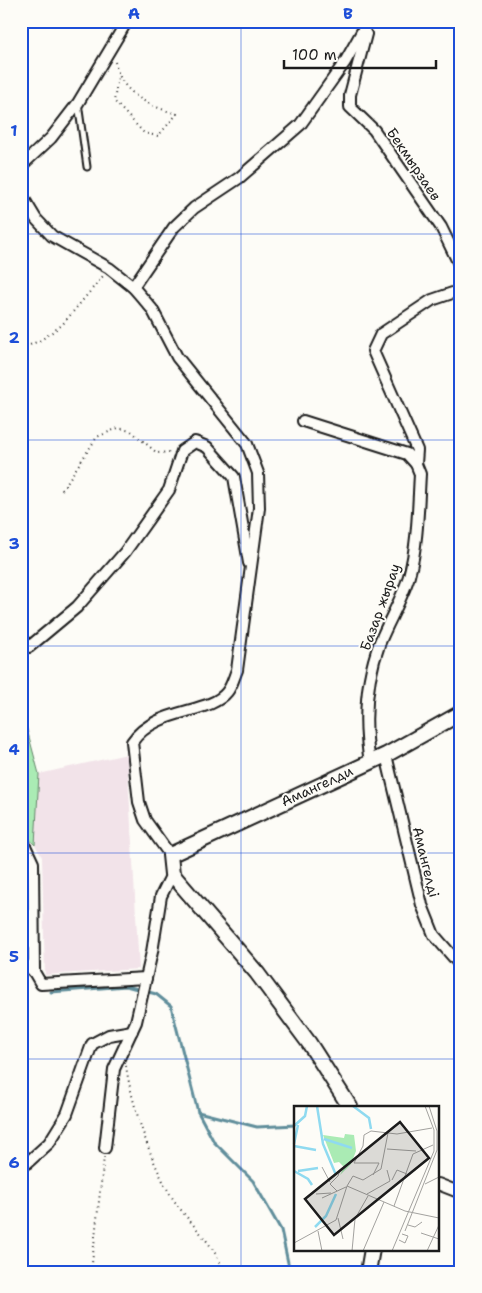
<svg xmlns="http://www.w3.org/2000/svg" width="482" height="1293" font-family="'Shantell Sans',sans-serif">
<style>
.built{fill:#f2e3e9}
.green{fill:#aaebb4;stroke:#638468}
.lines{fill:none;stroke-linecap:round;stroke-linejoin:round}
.stream{stroke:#618e9b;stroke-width:3}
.lane-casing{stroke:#1c1c1c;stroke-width:9}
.street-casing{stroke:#1c1c1c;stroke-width:14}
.secondary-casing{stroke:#1c1c1c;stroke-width:18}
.path{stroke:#1c1c1c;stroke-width:2;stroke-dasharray:1 4;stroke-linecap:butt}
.lane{stroke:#fdfcf7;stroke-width:5}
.street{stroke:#fdfcf7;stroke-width:10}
.secondary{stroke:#fdfcf7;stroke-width:14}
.grid{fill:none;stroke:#1d4ed8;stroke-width:1;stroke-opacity:0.55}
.labels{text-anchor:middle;stroke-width:4;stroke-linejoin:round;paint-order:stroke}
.street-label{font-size:14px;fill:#1c1c1c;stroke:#fdfcf7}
.inset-river{fill:none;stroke:#8fdaf0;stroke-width:2.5}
.inset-road{fill:none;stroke:#a3a29f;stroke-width:1}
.view{fill:#1c1c1c;fill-opacity:0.15;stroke:#1c1c1c;stroke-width:2.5}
.inset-edge{fill:none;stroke:#1c1c1c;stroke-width:2.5}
.neatline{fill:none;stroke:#1d4ed8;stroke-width:2}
.grid-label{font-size:16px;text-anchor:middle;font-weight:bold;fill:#1d4ed8}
</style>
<rect width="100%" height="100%" fill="#fdfcf7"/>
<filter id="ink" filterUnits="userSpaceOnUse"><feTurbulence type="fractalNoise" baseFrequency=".02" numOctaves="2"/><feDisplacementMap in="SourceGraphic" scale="10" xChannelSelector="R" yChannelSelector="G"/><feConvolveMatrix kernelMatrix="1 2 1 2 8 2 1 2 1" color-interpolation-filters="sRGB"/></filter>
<g filter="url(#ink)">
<polygon class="built" points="127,754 139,969 45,975 42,857 35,845 39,774"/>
<polygon class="green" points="21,707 39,774 35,845 21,830"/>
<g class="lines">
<g class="stream">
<polyline points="51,992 126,986 156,994 171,1006 198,1112 214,1142 253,1181 281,1230 290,1272"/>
<polyline points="198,1112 257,1127 296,1125"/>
</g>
<defs>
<polyline id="lane" points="78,103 87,167"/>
<g id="street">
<polyline points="366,34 350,95 350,107 374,130 441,227 461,268"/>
<polyline points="21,166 51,138 78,103 127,21"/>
<path d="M21,194L36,219L52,236L109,268L133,287L152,309L177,357L247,444L258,473L259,508L237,670C234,677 232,686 227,692C209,715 156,707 132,742L139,802L145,820L170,855"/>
<polyline points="133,287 174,227 194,208 239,178 300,125 345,62 368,21"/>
<path d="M303,421L407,454L416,464L420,474C418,508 418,543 409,576C402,599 389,620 380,642C365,682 363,721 370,762"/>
<polyline points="416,464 417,450 373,351 381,334 432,300 461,290"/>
<polyline points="21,638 29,647 77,607 125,552 169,490 182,451 195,442 207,447 234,477 249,563"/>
<polyline points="386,755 422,905 434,935 461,966"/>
<polyline points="21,844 26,848 33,863 34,972 41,984 146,978"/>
<polyline points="21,961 34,972"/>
<polyline points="105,1148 114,1069 136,1022 152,952 161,896 172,874"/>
<polyline points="27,1163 49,1143 67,1114 92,1044 109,1035 132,1031"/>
<polyline points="438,1184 461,1193"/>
</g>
<g id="secondary">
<polyline points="350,1107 309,1043 257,973 172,874 170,855 386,755 461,713"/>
<polyline points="368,1272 372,1249"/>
</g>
</defs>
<use href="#lane" class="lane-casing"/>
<use href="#street" class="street-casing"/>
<use href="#secondary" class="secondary-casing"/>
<g class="path">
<path d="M115,62C121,94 149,106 177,114L158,136L144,133L114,101L118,77"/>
<polyline points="21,349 41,340 62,325 103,276"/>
<polyline points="62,490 97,437 118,428 131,431 157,453 172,452"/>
<path d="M126,1066C132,1106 154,1174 178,1206C194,1228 215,1245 224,1272"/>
<polyline points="91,1272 104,1157"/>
</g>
<use href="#lane" class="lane"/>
<use href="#street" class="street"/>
<use href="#secondary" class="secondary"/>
</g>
</g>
<path class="grid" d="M241,21V1272M21,234H461M21,440H461M21,646H461M21,853H461M21,1059H461"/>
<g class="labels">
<g class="street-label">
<text transform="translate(414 164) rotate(56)" y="5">Бекмырзаев</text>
<text transform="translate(380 607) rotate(-70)" y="5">Базар жырау</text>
<text transform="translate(317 786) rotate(-25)" y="5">Амангелди</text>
<text transform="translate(426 862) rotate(76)" y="5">Амангелді</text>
</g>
</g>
<g transform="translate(294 1106)">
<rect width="145" height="145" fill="#fdfcf7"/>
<path d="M51,28L60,29L62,45L57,58L46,69L50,61L45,56L40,57L29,29L50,32Z" fill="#aaebb4"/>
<path class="inset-river" d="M23,0L29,38L42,69M59,0L75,12L77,23M0,20L11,10L13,0M30,33L58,42M0,38L4,19M0,40L22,44M0,65L14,73L18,79M4,65L24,62M21,121L32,110L42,88"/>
<path class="inset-road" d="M93,43L122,45M28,61L36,76M79,69L85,57H60L69,40L70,29L77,25L103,28L138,22M98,74L103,64L113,68M131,78L145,71M53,80L59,70L69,74L87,63L94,27M43,85L36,78L44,70L46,64M22,88L37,87M73,88L96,75L93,64M28,92L52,81M100,100L119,48L139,39M62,111L74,90M44,112L49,133M114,119L121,121L128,116M24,125L28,145M111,125L143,44V25L135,0M127,127L145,133M105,134L111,137L114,130L108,128M0,137L42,114L53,80L111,105L145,112M58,145L61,113M69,145L90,96M98,145L140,45V24L131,0M133,145L145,119"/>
<path class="view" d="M106,16L135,52L40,129L11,93Z"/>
<rect width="145" height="145" class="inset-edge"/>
</g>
<rect width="482" height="1293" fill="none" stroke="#fdfcf7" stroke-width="55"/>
<path d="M284 60v8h152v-8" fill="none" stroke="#1c1c1c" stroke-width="2.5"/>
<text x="292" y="60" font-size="15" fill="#1c1c1c" stroke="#fdfcf7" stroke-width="4" paint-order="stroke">100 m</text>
<rect x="28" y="28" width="426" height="1238" class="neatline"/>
<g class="grid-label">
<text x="134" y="19">A</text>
<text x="348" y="19">B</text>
<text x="14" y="136">1</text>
<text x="14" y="343">2</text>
<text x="14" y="549">3</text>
<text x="14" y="755">4</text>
<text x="14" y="962">5</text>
<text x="14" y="1168">6</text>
</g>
</svg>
